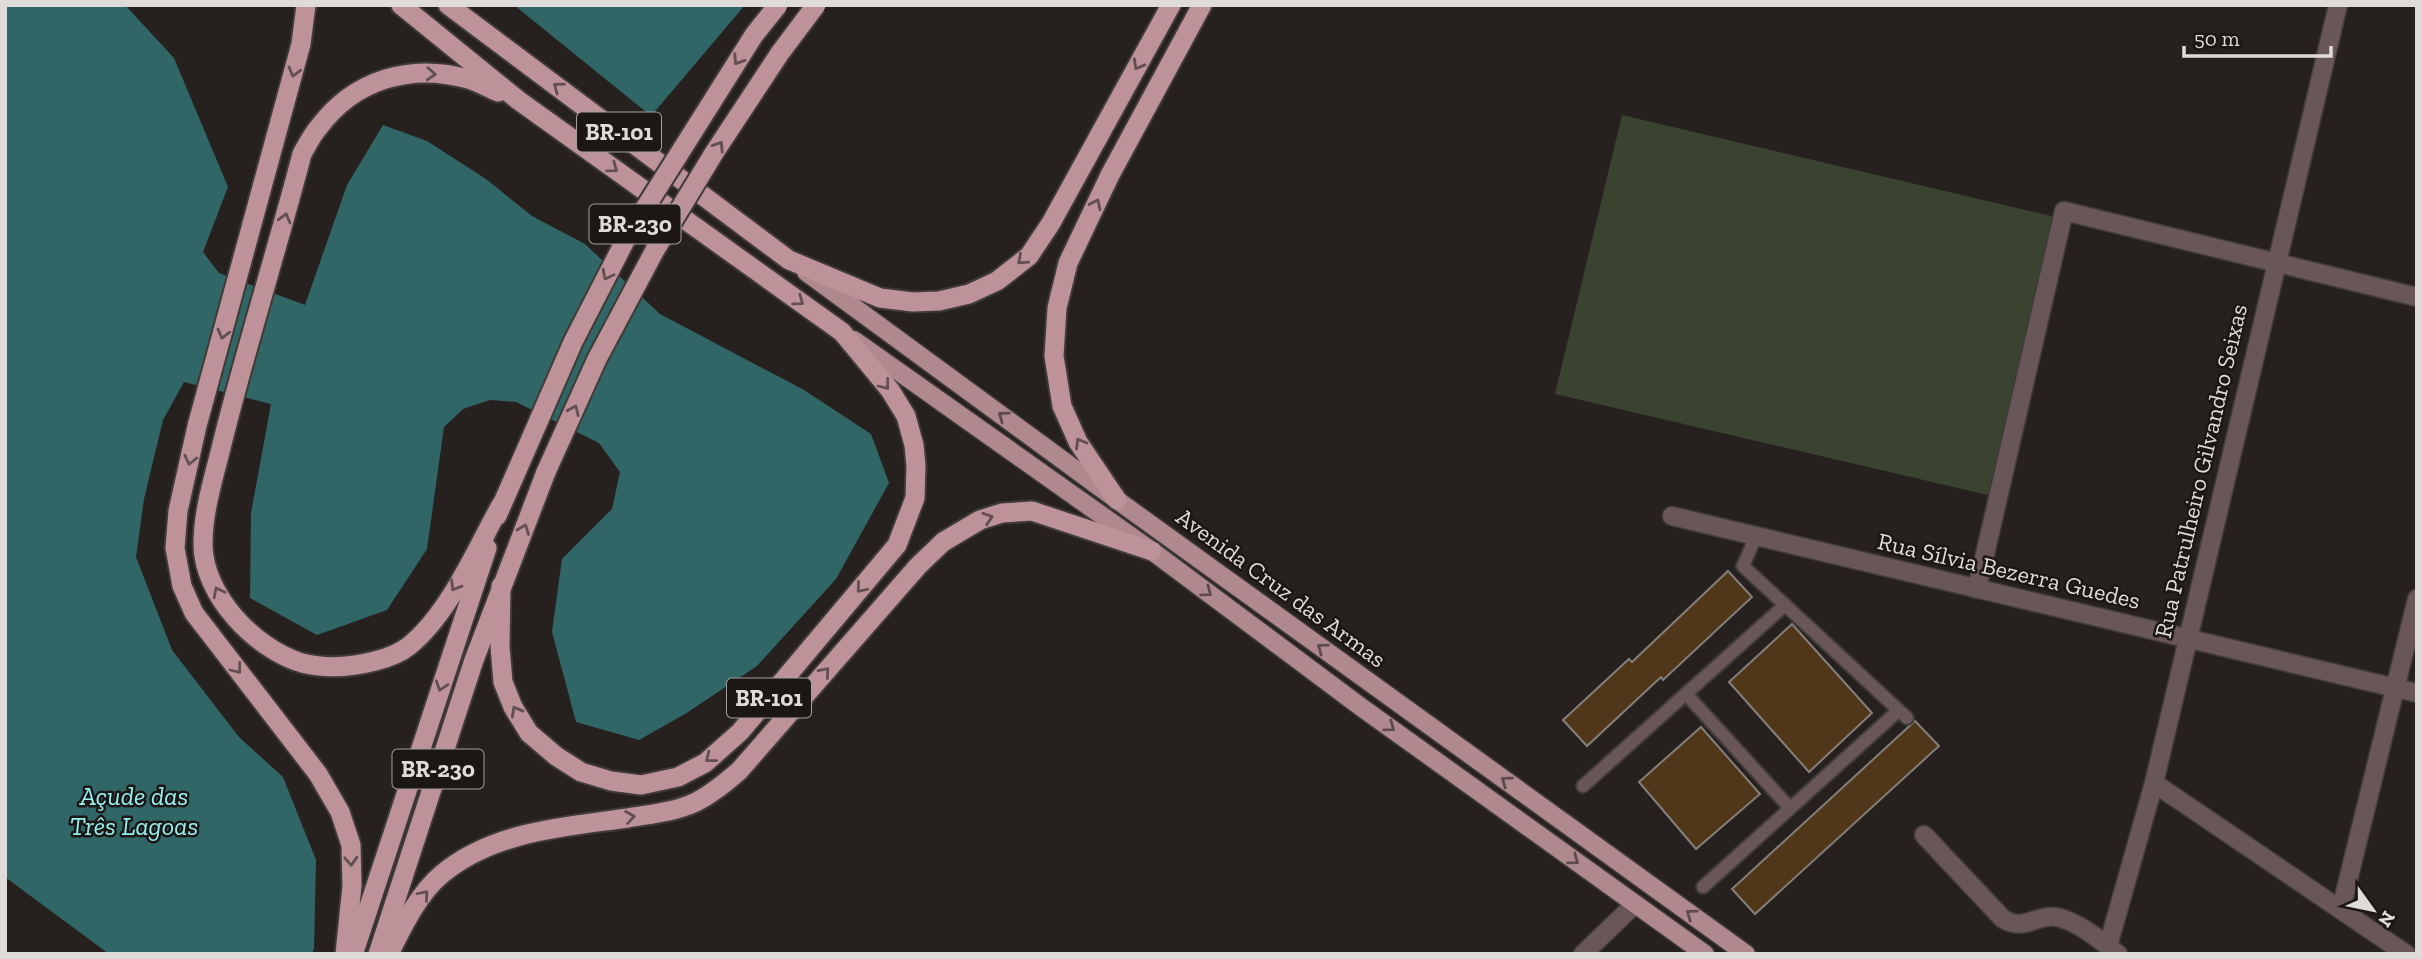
<svg xmlns="http://www.w3.org/2000/svg" width="2422" height="959" font-family="'Zilla Slab',serif">
<style>
.green{fill:#39432f}
.water{fill:#316667}
.building{fill:#503719;stroke:#847f7a;stroke-width:2}
.lines{fill:none;stroke-linecap:round;stroke-linejoin:round}
.service-casing{stroke:#403b38;stroke-width:16}
.minor-casing{stroke:#403b38;stroke-width:21}
.tertiary-casing{stroke:#403b38;stroke-width:21}
.primary-casing{stroke:#403b38;stroke-width:21}
.trunk-casing{stroke:#403b38;stroke-width:23}
.service{stroke:#685658;stroke-width:12}
.minor{stroke:#685658;stroke-width:18}
.tertiary{stroke:#685658;stroke-width:18}
.primary{stroke:#af898e;stroke-width:18}
.trunk{stroke:#bd9399;stroke-width:19}
.trunk-bridge-casing{stroke:#403b38;stroke-width:23;stroke-linecap:butt}
.trunk-bridge{stroke:#bd9399;stroke-width:19}
.oneway{stroke:#644f50}
.oneway2{stroke:#5e4a4b}
.labels{text-anchor:middle;stroke-width:5;stroke-linejoin:round;paint-order:stroke}
.shield{fill:#1c1715;stroke:#a4a09e;stroke-width:2}
.shield-label{font-size:23px;font-weight:bold;fill:#dedbd9}
.street-label{font-size:24px;fill:#dedbd9;stroke:#1c1715}
.water-label{font-size:26px;font-style:italic;fill:#95eff0;stroke:#1c1715}
</style>
<rect width="100%" height="100%" fill="#26211e"/>
<polygon class="green" points="1622,115 2055,217 1988,495 1555,394"/>
<g class="water">
<polygon points="5,5 125,5 174,58 228,187 203,252 219,273 305,305 347,185 383,125 427,141 486,179 532,216 585,244 660,314 804,390 871,434 889,483 836,579 757,666 685,714 639,740 576,722 552,632 562,559 612,509 620,472 599,443 516,402 490,400 463,409 444,427 427,549 387,610 317,635 250,598 251,513 271,404 184,382 163,420 144,499 136,557 172,650 239,737 283,777 316,860 314,948 312,954 109,954 5,877"/>
<polygon points="514,5 745,5 651,116"/>
</g>
<g class="building">
<polygon points="1728,571 1752,597 1663,680 1661,677 1587,746 1563,720 1629,659 1632,662"/>
<polygon points="1792,624 1872,713 1809,772 1729,682"/>
<polygon points="1915,721 1939,746 1755,914 1732,889"/>
<polygon points="1701,727 1760,794 1696,849 1639,782"/>
</g>
<g class="lines">
<defs>
<g id="service">
<polyline points="1756,536 1743,566 1907,718"/>
<polyline points="1686,694 1790,808"/>
<polyline points="1583,786 1785,605"/>
<polyline points="1703,887 1898,711"/>
</g>
<g id="minor">
<polyline points="1672,516 2417,693"/>
<polyline points="1977,589 2064,211 2417,297"/>
<polyline points="2154,783 2406,954"/>
<polyline points="2341,909 2417,599"/>
<polyline points="2108,946 2154,783 2338,5"/>
<polyline points="1583,954 1635,904"/>
</g>
<path id="tertiary" d="M1924,835L2003,919C2026,932 2035,914 2056,917C2078,921 2101,941 2118,954"/>
<g id="primary">
<polyline points="806,272 1117,500 1746,954"/>
<polyline points="854,340 1152,551 1361,707 1705,954"/>
</g>
<g id="trunk">
<polyline points="306,5 301,44 197,426 178,511 175,548 182,586 194,613 318,774 340,812 351,845 352,886 345,954"/>
<polyline points="401,5 518,100 842,332 890,390 906,416 914,445 916,466 915,498 897,545 740,732 705,763 678,777 641,785 611,781 581,772 556,756 529,733 513,707 503,682 500,647 501,586"/>
<polyline points="448,5 789,260 880,298 913,302 939,301 969,294 997,281 1029,256 1051,223 1171,5"/>
<path d="M498,92C488,88 478,82 468,79C411,63 355,79 319,127C312,135 307,145 302,154C277,250 247,344 223,440C215,474 203,509 203,544C203,595 255,649 302,663C326,669 352,667 375,661C387,658 399,654 409,646C449,614 476,550 501,505"/>
<polyline points="1117,500 1078,442 1062,406 1054,356 1057,308 1068,263 1110,175 1202,5"/>
<polyline points="497,516 522,459"/>
<polyline points="354,952 487,548"/>
<polyline points="378,954 474,660 546,472"/>
<path d="M389,954C403,926 418,894 442,874C494,831 564,827 628,818C651,814 675,812 696,802C712,794 725,783 739,771L918,566L943,542L980,520L1002,513L1032,511L1152,551"/>
</g>
</defs>
<use href="#service" class="service-casing"/>
<use href="#minor" class="minor-casing"/>
<use href="#tertiary" class="tertiary-casing"/>
<use href="#primary" class="primary-casing"/>
<use href="#trunk" class="trunk-casing"/>
<use href="#service" class="service"/>
<use href="#minor" class="minor"/>
<use href="#tertiary" class="tertiary"/>
<use href="#primary" class="primary"/>
<use href="#trunk" class="trunk"/>
<defs>
<g id="trunk-bridge">
<polyline points="522,459 573,342 628,235 754,35 778,5"/>
<polyline points="546,472 597,359 655,250 714,153 780,53 816,5"/>
</g>
</defs>
<use href="#trunk-bridge" class="trunk-bridge-casing"/>
<use href="#trunk-bridge" class="trunk-bridge"/>
</g>
<defs><path id="oneway-chevron" d="M-2-3.5L2.5 0L-2 3.5" fill="none" stroke-width="1.6" stroke-linecap="round" stroke-linejoin="round" transform="scale(1.75)"/></defs>
<g class="oneway">
<use href="#oneway-chevron" transform="translate(738 60) rotate(123)"/>
<use href="#oneway-chevron" transform="translate(1138 65) rotate(119)"/>
<use href="#oneway-chevron" transform="translate(294 72) rotate(105)"/>
<use href="#oneway-chevron" transform="translate(431 74) rotate(3)"/>
<use href="#oneway-chevron" transform="translate(558 87) rotate(-143)"/>
<use href="#oneway-chevron" transform="translate(719 146) rotate(-57)"/>
<use href="#oneway-chevron" transform="translate(613 168) rotate(36)"/>
<use href="#oneway-chevron" transform="translate(1096 204) rotate(-64)"/>
<use href="#oneway-chevron" transform="translate(285 218) rotate(-75)"/>
<use href="#oneway-chevron" transform="translate(1022 260) rotate(138)"/>
<use href="#oneway-chevron" transform="translate(607 275) rotate(117)"/>
<use href="#oneway-chevron" transform="translate(799 301) rotate(36)"/>
<use href="#oneway-chevron" transform="translate(223 334) rotate(105)"/>
<use href="#oneway-chevron" transform="translate(885 385) rotate(52)"/>
<use href="#oneway-chevron" transform="translate(574 410) rotate(-66)"/>
<use href="#oneway-chevron" transform="translate(1080 443) rotate(-120)"/>
<use href="#oneway-chevron" transform="translate(190 460) rotate(103)"/>
<use href="#oneway-chevron" transform="translate(988 518) rotate(-18)"/>
<use href="#oneway-chevron" transform="translate(524 529) rotate(-69)"/>
<use href="#oneway-chevron" transform="translate(455 586) rotate(121)"/>
<use href="#oneway-chevron" transform="translate(861 588) rotate(130)"/>
<use href="#oneway-chevron" transform="translate(218 592) rotate(-117)"/>
<use href="#oneway-chevron" transform="translate(237 669) rotate(52)"/>
<use href="#oneway-chevron" transform="translate(825 672) rotate(-49)"/>
<use href="#oneway-chevron" transform="translate(441 686) rotate(108)"/>
<use href="#oneway-chevron" transform="translate(516 711) rotate(-119)"/>
<use href="#oneway-chevron" transform="translate(710 758) rotate(142)"/>
<use href="#oneway-chevron" transform="translate(630 817) rotate(-9)"/>
<use href="#oneway-chevron" transform="translate(351 861) rotate(87)"/>
<use href="#oneway-chevron" transform="translate(424 895) rotate(-50)"/>
</g>
<g class="oneway2">
<use href="#oneway-chevron" transform="translate(1003 416) rotate(-144)"/>
<use href="#oneway-chevron" transform="translate(1207 592) rotate(37)"/>
<use href="#oneway-chevron" transform="translate(1322 648) rotate(-144)"/>
<use href="#oneway-chevron" transform="translate(1390 727) rotate(36)"/>
<use href="#oneway-chevron" transform="translate(1506 781) rotate(-144)"/>
<use href="#oneway-chevron" transform="translate(1574 860) rotate(36)"/>
<use href="#oneway-chevron" transform="translate(1691 914) rotate(-144)"/>
</g>
<g class="labels">
<g class="shield">
<rect x="577" y="112.5" width="84" height="39" rx="5"/>
<rect x="589.5" y="204.5" width="91" height="39" rx="5"/>
<rect x="727" y="678.5" width="84" height="39" rx="5"/>
<rect x="392.5" y="749.5" width="91" height="39" rx="5"/>
</g>
<g class="shield-label">
<text x="619" y="140">BR-101</text>
<text x="635" y="232">BR-230</text>
<text x="769" y="706">BR-101</text>
<text x="438" y="777">BR-230</text>
</g>
<g class="street-label">
<text transform="translate(2201 471) rotate(-77)" y="8">Rua Patrulheiro Gilvandro Seixas</text>
<text transform="translate(2009 571) rotate(13)" y="8">Rua Sílvia Bezerra Guedes</text>
<text transform="translate(1281 588) rotate(36)" y="8">Avenida Cruz das Armas</text>
</g>
<g class="water-label">
<text x="134" y="805">Açude das<tspan x="134" dy="30">Três Lagoas</tspan></text>
</g>
</g>
<rect width="2422" height="959" fill="none" stroke="#dedbd9" stroke-width="14"/>
<g transform="translate(2373 910) rotate(123)" stroke="#1c1715" stroke-width="5" paint-order="stroke">
<path d="M0-5L12 26L0 18L-12 26Z" fill="#dedbd9"/>
<text y="-10" font-size="19" font-weight="bold" text-anchor="middle" fill="#dedbd9">N</text>
</g>
<path d="M2184 46v10h147v-10" fill="none" stroke="#dedbd9" stroke-width="3.5"/>
<text x="2194" y="46" font-size="21" fill="#dedbd9" stroke="#1c1715" stroke-width="5" paint-order="stroke">50 m</text>
</svg>
